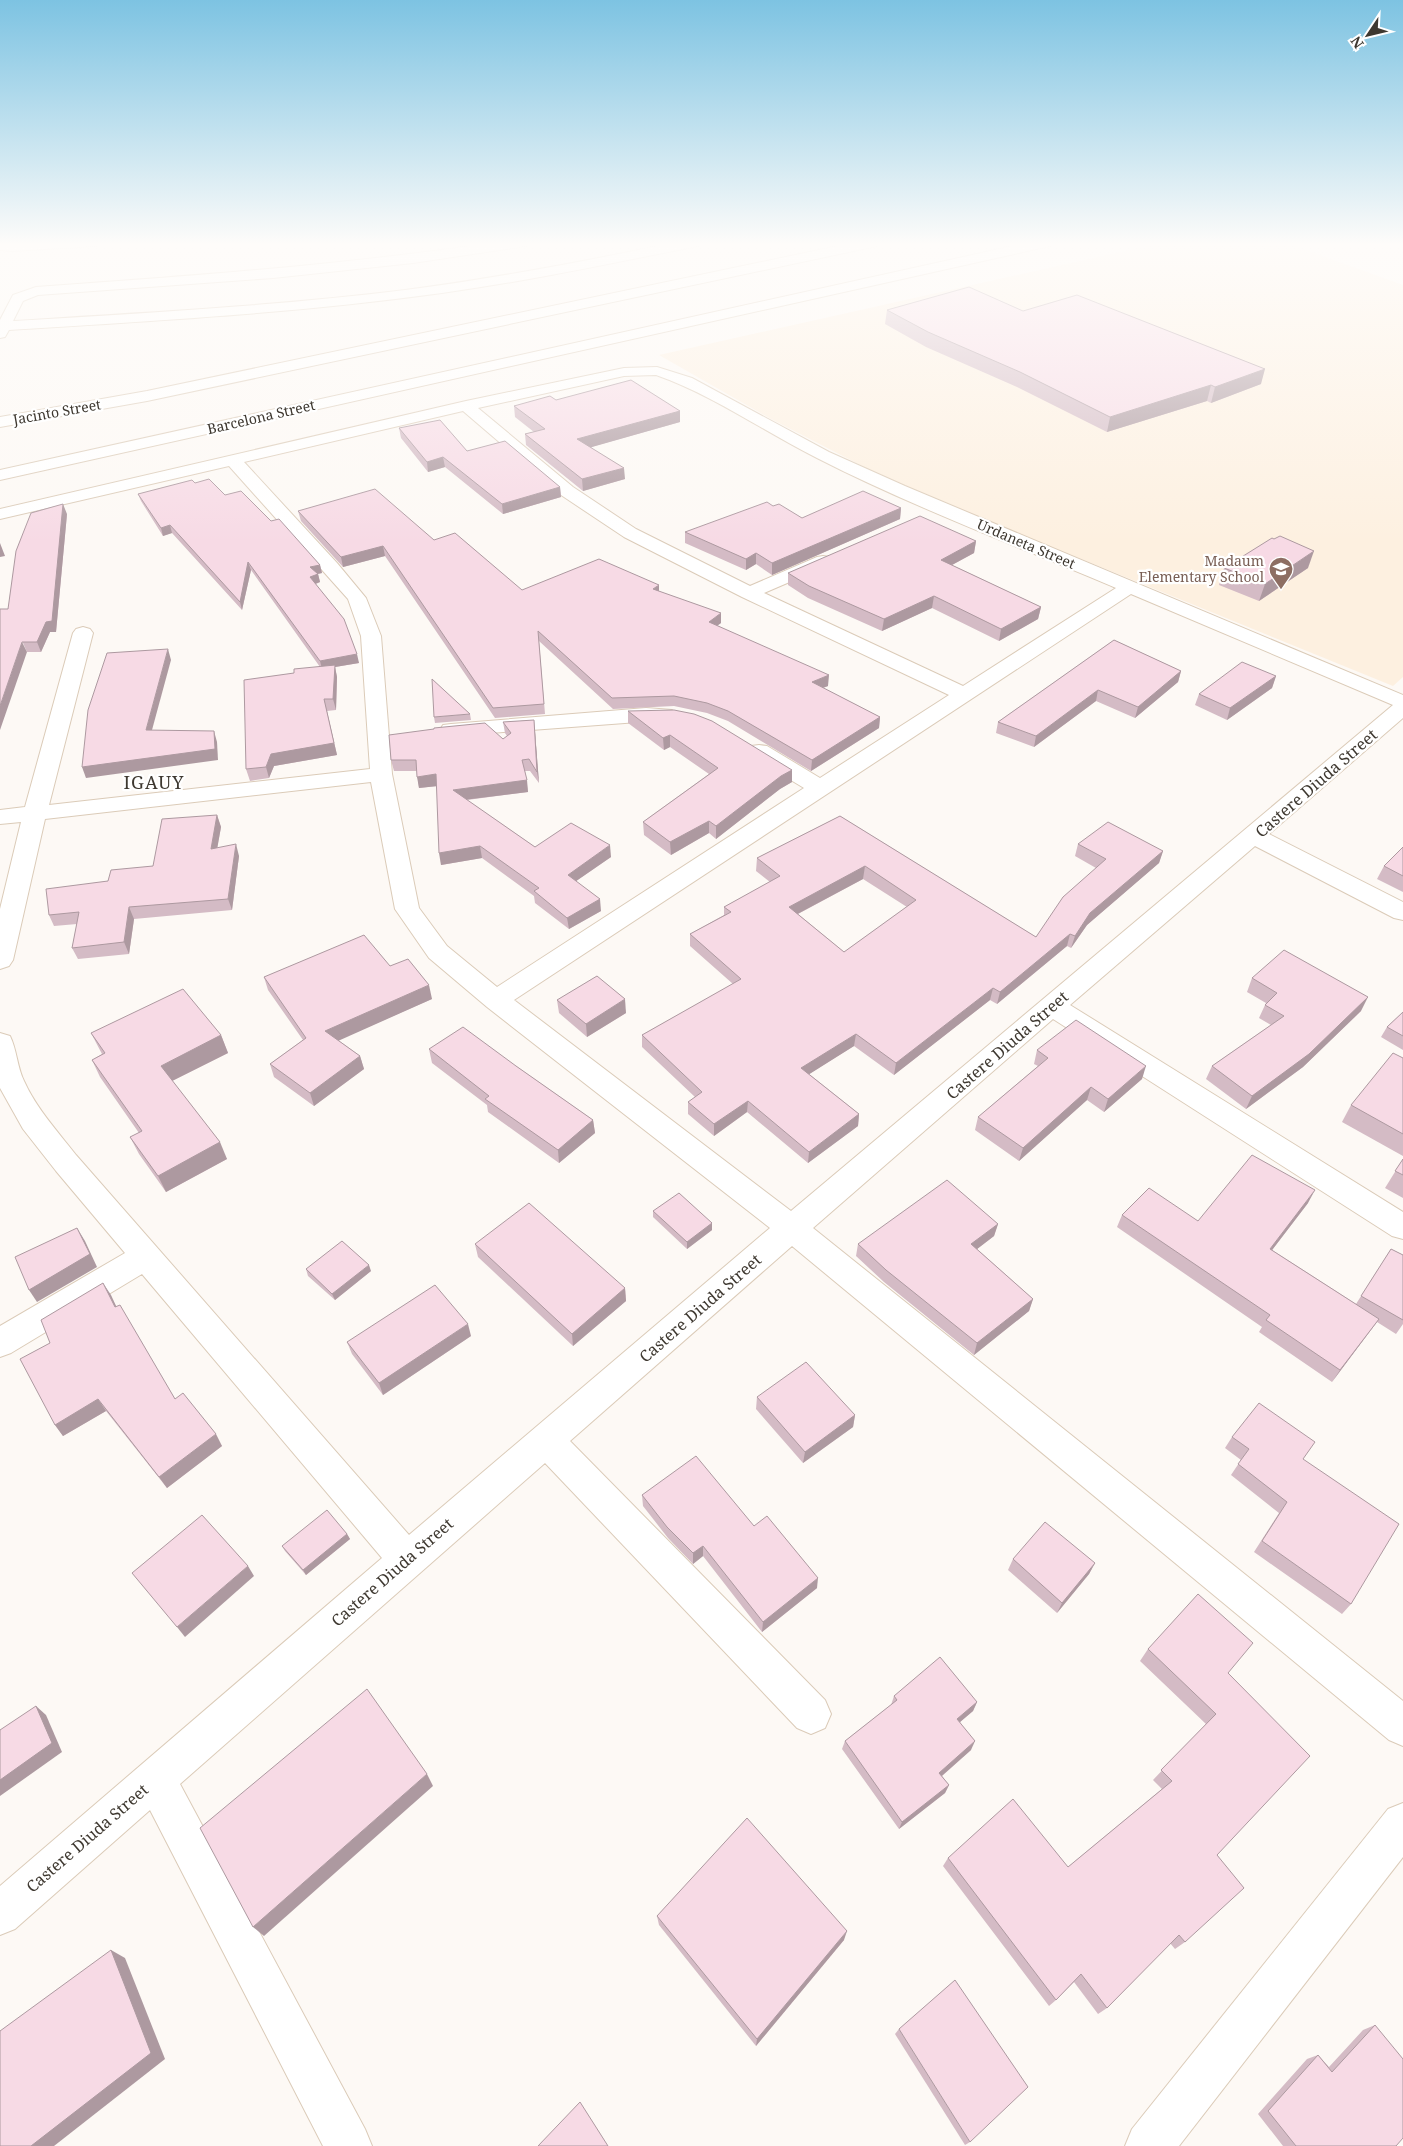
<svg xmlns="http://www.w3.org/2000/svg" width="1403" height="2146" font-family="'Noto Serif',serif">
<style>
.built{fill:#fdf0e0}
.lines{fill:none;stroke-linecap:round;stroke-linejoin:round}
.street-casing{stroke:#dbcbb8;stroke-width:2}
.street{fill:#fff;fill-rule:evenodd}
.wall{fill:#d4bbc5;fill-rule:evenodd}
.shaded-wall{fill:#ad99a0}
.building{fill:#f7dae5;stroke:#ad99a0;fill-rule:evenodd}
.labels{text-anchor:middle;stroke-width:4.5;stroke-linejoin:round;paint-order:stroke}
.far-street-label{font-size:14px;fill:#3e3830;stroke:#fff}
.far-education-label{font-size:14px;fill:#785e54;stroke:#fff;text-anchor:end}
.street-label{font-size:16px;fill:#3e3830;stroke:#fff}
.neighbourhood-label{font-size:18px;letter-spacing:1px;fill:#3e3830;stroke:#fff}
</style>
<rect width="100%" height="100%" fill="#fdf9f5"/>
<polygon class="built" points="1165,242 1284,242 1403,285 1403,677 1393,686 946,504 866,468 771,419 659,355"/>
<g class="lines">
<defs>
<g id="street">
<polygon points="0,242 12,243 102,242 96,246 12,251 0,250"/>
<path d="M498,242H532L526,246L413,263L273,278L38,295L23,301L13,321C144,313 275,306 405,290C497,278 587,261 677,242H704L698,246C613,263 528,281 442,293C298,313 153,321 9,330L5,337L0,338V320L13,295L36,287C191,276 345,265 498,242Z"/>
<polygon points="857,242 883,242 877,246 147,401 0,427 0,417 147,391"/>
<polygon points="1031,242 1056,242 1050,246 0,480 0,470"/>
<path d="M657,367L692,378L829,452L905,486L1403,695V718L1269,834L1403,902V920L1394,918L1255,846L1070,1005L1403,1212V1239L1392,1236L1053,1019L813,1228L1403,1701V1746L1389,1740L792,1246L570,1441L825,1700L831,1714L825,1728L811,1734L797,1728L545,1463L180,1784L365,2129L372,2146H323L150,1810L15,1929L0,1935V1886L382,1558L142,1274L11,1353L0,1357V1326L125,1253L56,1171L23,1129L0,1088V1033L10,1036C17,1050 17,1067 24,1081C36,1108 58,1132 76,1155L409,1535L770,1228L487,1007L429,958L395,909L371,782L45,819L13,960L9,966L0,969V909L21,822L0,824V810L25,807L73,633L76,629L83,627L90,629L93,633L49,805L370,769L361,636L348,599L229,466L0,519V509L466,401L624,368ZM656,375C713,395 763,431 817,458C913,507 1017,546 1116,588L963,686L764,593L829,565L832,561L829,557L823,556L817,557L750,586L636,529L573,487L478,408L624,376ZM463,411L561,495L624,537L742,597L949,695L820,778L767,746L759,745L751,746L748,751L751,756L804,788L497,987L447,946L419,908L392,774L381,636L366,598L337,563L244,462ZM1131,594L1393,705L791,1211L514,1000Z"/>
<polygon points="646,708 672,710 675,714 672,718 665,720 451,736 443,735 440,730 443,725 451,724"/>
<polygon points="1403,1803 1403,1857 1179,2146 1125,2146 1132,2129 1388,1809"/>
</g>
</defs>
<use href="#street" class="street-casing"/>
<use href="#street" class="street"/>
</g>
<g class="wall">
<polygon points="887,310 1023,311 1261,384 1211,403 1207,401 1107,432 1017,387 926,347 885,324"/>
<polygon points="556,400 680,411 680,422 591,447 625,479 583,491 526,445 525,434 534,432 515,417 514,406"/>
<polygon points="399,428 467,451 560,487 561,497 503,514 445,467 428,472 401,438"/>
<polygon points="195,483 225,495 271,521 320,565 322,573 318,574 320,582 316,584 359,663 335,667 337,677 336,710 327,711 337,755 274,766 269,778 250,781 246,769 294,673 320,667 251,570 242,610 172,533 163,536 141,501 138,494"/>
<polygon points="773,506 802,518 901,508 900,519 772,575 756,564 746,570 685,543 685,532"/>
<polygon points="298,511 434,540 522,590 659,591 721,623 717,625 828,686 823,688 880,717 879,728 811,771 728,721 707,713 674,706 613,709 539,641 545,714 495,718 385,556 343,567 301,521"/>
<polygon points="67,514 56,632 50,632 41,652 27,652 8,609"/>
<polygon points="976,541 974,553 952,565 1041,607 1038,619 999,641 932,608 882,631 808,598 788,585 788,573"/>
<polygon points="1224,568 1308,568 1259,601 1219,585"/>
<polygon points="1114,640 1181,671 1178,682 1135,718 1096,701 1034,747 996,733 998,722"/>
<polygon points="1276,676 1272,688 1227,720 1195,705 1199,694"/>
<polygon points="628,711 792,770 792,782 780,789 716,839 709,833 671,855 644,835 643,822 709,774 670,747 664,750 628,723"/>
<polygon points="470,714 471,720 435,723 434,717"/>
<polygon points="534,720 539,783 530,771 525,771 528,792 467,800 535,847 611,857 576,881 601,911 569,929 535,903 534,896 482,858 441,865 437,786 419,788 417,771 394,771 391,760 434,729 503,739 507,736 505,733 503,722"/>
<polygon points="217,815 221,827 217,848 239,856 232,910 134,919 129,954 78,959 72,948 77,924 54,926 49,915 108,881 153,866"/>
<path d="M840,816L1036,937L1096,868L1075,856L1078,844L1163,851L1159,863L1087,925L1071,948L1067,946L997,1004L990,1000L894,1075L854,1046L809,1074L859,1114L858,1126L808,1163L747,1112L714,1136L688,1114V1102L695,1097L642,1047V1035L733,984L690,946V934L724,915V907L770,882L756,871L757,858ZM863,879L907,907L844,952L798,914Z"/>
<polygon points="1403,847 1403,892 1377,879 1384,866"/>
<polygon points="390,966 432,999 338,1040 360,1056 364,1069 314,1106 274,1077 270,1064 303,1040 268,990 264,977"/>
<polygon points="1252,978 1361,1011 1303,1067 1246,1109 1206,1079 1212,1066 1271,1025 1259,1018 1265,1005 1266,1003 1247,992"/>
<polygon points="557,1000 626,1013 587,1037 559,1013"/>
<polygon points="1403,1012 1403,1050 1381,1037 1387,1027"/>
<polygon points="91,1033 221,1035 228,1053 172,1081 227,1159 166,1192 139,1154 130,1137 139,1133 100,1077 92,1060 102,1054"/>
<polygon points="429,1049 516,1066 593,1120 595,1133 559,1163 488,1112 487,1105 432,1063"/>
<polygon points="1037,1050 1142,1079 1104,1112 1087,1100 1019,1161 975,1130 978,1117 1038,1066 1034,1064"/>
<polygon points="1403,1058 1403,1156 1342,1122 1351,1105"/>
<polygon points="1403,1159 1403,1198 1385,1188"/>
<polygon points="1308,1203 1272,1250 1356,1304 1391,1249 1403,1255 1403,1324 1396,1334 1377,1322 1332,1382 1259,1332 1262,1327 1117,1227 1122,1215 1198,1221"/>
<polygon points="653,1211 712,1223 712,1230 687,1249 653,1217"/>
<polygon points="998,1224 994,1236 977,1249 1033,1299 1029,1311 974,1355 884,1282 856,1256 858,1244"/>
<polygon points="475,1244 625,1288 626,1301 573,1346 478,1257"/>
<polygon points="306,1269 371,1271 335,1300 308,1276"/>
<polygon points="103,1283 116,1306 175,1399 222,1446 167,1488 106,1411 63,1436 55,1425 50,1343"/>
<polygon points="471,1336 383,1395 352,1354 347,1342"/>
<polygon points="757,1397 855,1415 853,1427 803,1463 756,1409"/>
<polygon points="1232,1437 1303,1459 1351,1604 1342,1614 1254,1552 1279,1513 1231,1475 1241,1460 1225,1448"/>
<polygon points="642,1495 754,1526 817,1588 762,1632 703,1556 693,1564 668,1538 643,1506"/>
<polygon points="347,1534 350,1539 306,1575 285,1551 282,1546"/>
<polygon points="1013,1559 1095,1563 1089,1574 1057,1613 1008,1570"/>
<polygon points="1148,1649 1228,1673 1217,1855 1185,1942 1175,1949 1170,1943 1107,2008 1098,2014 1074,1982 1056,2000 1049,2006 943,1866 948,1858 1068,1867 1162,1789 1153,1780 1206,1724 1140,1661"/>
<polygon points="894,1696 977,1702 973,1711 960,1722 971,1750 942,1776 949,1785 945,1793 899,1829 842,1749 845,1741 891,1705"/>
<polygon points="657,1916 844,1940 756,2046 659,1925"/>
<polygon points="1375,2025 1396,2146 1283,2146 1258,2114 1307,2059 1318,2055 1329,2067 1363,2030"/>
<polygon points="899,2029 970,2142 965,2145 895,2034"/>
</g>
<g class="shaded-wall">
<polygon points="1265,369 1261,384 1211,403 1215,387"/>
<polygon points="1211,385 1207,401 1107,432 1110,417"/>
<polygon points="680,411 680,422 578,451 577,439"/>
<polygon points="443,457 445,467 428,472 427,462"/>
<polygon points="624,468 625,479 583,491 582,479"/>
<polygon points="560,487 561,497 503,514 502,504"/>
<polygon points="63,504 67,514 56,632 50,632 41,652 37,642"/>
<polygon points="901,508 900,519 772,575 772,563"/>
<polygon points="170,525 172,533 163,536 161,528"/>
<polygon points="976,541 974,553 939,572 941,560"/>
<polygon points="0,543 5,556 0,557"/>
<polygon points="383,546 385,556 343,567 341,557"/>
<polygon points="1314,551 1308,568 1259,601 1265,584"/>
<polygon points="756,553 756,564 746,570 746,559"/>
<polygon points="248,562 251,570 242,610 240,602"/>
<polygon points="320,565 322,573 312,575 310,567"/>
<polygon points="318,574 320,582 312,585 310,577"/>
<polygon points="659,585 659,595 653,589"/>
<polygon points="934,596 932,608 882,631 884,619"/>
<polygon points="1041,607 1038,619 999,641 1001,629"/>
<polygon points="721,613 721,623 709,632 709,622"/>
<polygon points="22,642 27,652 0,730 0,706"/>
<polygon points="168,649 171,660 149,741 146,730"/>
<polygon points="357,654 359,663 335,667 337,677 336,710 333,699 322,669 320,661"/>
<polygon points="1181,671 1178,682 1135,718 1138,707"/>
<polygon points="829,675 828,686 811,692 812,682"/>
<polygon points="1276,676 1272,688 1227,720 1230,708"/>
<polygon points="1098,690 1096,701 1034,747 1036,736"/>
<polygon points="324,699 337,755 274,766 269,778 266,767 271,754"/>
<polygon points="880,717 879,728 811,771 812,760"/>
<polygon points="534,720 535,731 539,783 537,772"/>
<polygon points="214,731 217,742 218,760 86,778 82,767"/>
<polygon points="670,735 670,747 664,750 663,738"/>
<polygon points="792,770 792,782 780,789 716,839 716,826 781,776"/>
<polygon points="436,774 438,786 419,788 417,777"/>
<polygon points="527,780 528,792 455,801 453,790"/>
<polygon points="217,815 221,827 215,861 211,849"/>
<polygon points="709,821 709,833 671,855 670,842"/>
<polygon points="236,844 239,856 232,910 228,899"/>
<polygon points="610,845 611,857 569,886 568,875"/>
<polygon points="480,846 482,858 441,865 439,853"/>
<polygon points="1163,851 1159,863 1087,925 1071,948 1075,936 1090,913"/>
<polygon points="865,866 863,879 788,919 789,907"/>
<polygon points="600,899 601,911 569,929 567,918"/>
<polygon points="129,907 134,919 129,954 124,942"/>
<polygon points="1070,934 1067,946 997,1004 1000,992"/>
<polygon points="429,985 432,999 329,1045 325,1031"/>
<polygon points="993,988 990,1000 894,1075 896,1063"/>
<polygon points="1368,997 1361,1011 1303,1067 1246,1109 1252,1096"/>
<polygon points="625,999 626,1013 587,1037 586,1024"/>
<polygon points="856,1034 854,1046 800,1080 801,1068"/>
<polygon points="221,1035 228,1053 168,1083 161,1066"/>
<polygon points="360,1056 364,1069 314,1106 310,1093"/>
<polygon points="1146,1066 1142,1079 1104,1112 1108,1099"/>
<polygon points="1091,1087 1087,1100 1019,1161 1023,1148"/>
<polygon points="748,1101 747,1112 714,1136 714,1124"/>
<polygon points="859,1114 858,1126 808,1163 809,1152"/>
<polygon points="593,1120 595,1133 559,1163 558,1150"/>
<polygon points="220,1142 227,1159 166,1192 158,1176"/>
<polygon points="1315,1190 1308,1203 1263,1262 1270,1249"/>
<polygon points="712,1223 712,1230 687,1249 687,1242"/>
<polygon points="998,1224 994,1236 968,1256 971,1244"/>
<polygon points="77,1228 85,1241 97,1267 37,1302 29,1290"/>
<polygon points="369,1265 371,1271 335,1300 332,1294"/>
<polygon points="103,1283 111,1295 122,1319 115,1307"/>
<polygon points="625,1288 626,1301 573,1346 572,1334"/>
<polygon points="1033,1299 1029,1311 974,1355 977,1343"/>
<polygon points="1379,1319 1370,1331 1332,1382 1340,1370"/>
<polygon points="468,1324 471,1336 383,1395 379,1383"/>
<polygon points="98,1399 106,1411 63,1436 55,1425"/>
<polygon points="855,1415 853,1427 803,1463 805,1452"/>
<polygon points="216,1434 222,1446 167,1488 159,1477"/>
<polygon points="347,1534 350,1539 306,1575 303,1570"/>
<polygon points="703,1546 703,1556 693,1564 693,1553"/>
<polygon points="1095,1563 1089,1574 1057,1613 1062,1603"/>
<polygon points="248,1566 254,1576 185,1637 177,1627"/>
<polygon points="818,1578 817,1588 762,1632 763,1622"/>
<polygon points="977,1702 973,1711 953,1728 957,1719"/>
<polygon points="36,1706 46,1715 62,1752 0,1796 0,1780"/>
<polygon points="975,1741 971,1750 936,1781 939,1773"/>
<polygon points="427,1774 433,1786 264,1936 253,1927"/>
<polygon points="949,1785 945,1793 899,1829 902,1822"/>
<polygon points="847,1931 844,1940 756,2046 757,2039"/>
<polygon points="111,1950 125,1958 165,2059 54,2146 31,2146"/>
</g>
<g class="building">
<polygon points="969,287 1023,311 1077,295 1265,369 1215,387 1211,385 1110,417 1020,372 928,332 887,310"/>
<polygon points="631,380 680,411 577,439 624,468 582,479 525,434 545,429 514,406 550,396 556,400"/>
<polygon points="440,420 467,451 505,441 560,487 502,504 443,457 427,462 399,428"/>
<polygon points="209,479 225,495 241,491 271,521 279,519 320,565 310,567 318,574 310,577 344,619 357,654 320,661 248,562 240,602 170,525 161,528 138,494 192,480 195,483"/>
<polygon points="375,489 434,540 455,533 522,590 599,559 659,585 653,589 721,613 709,622 829,675 812,682 880,717 812,760 728,711 707,703 674,696 612,698 538,631 544,704 493,708 383,546 341,557 298,511"/>
<polygon points="863,491 901,508 772,563 756,553 746,559 685,532 767,502 773,506 779,504 802,518"/>
<polygon points="63,504 52,621 46,622 37,642 22,642 0,706 0,609 8,609 16,551 31,513"/>
<polygon points="920,516 976,541 941,560 1041,607 1001,629 934,596 884,619 809,586 788,573"/>
<polygon points="1280,536 1314,551 1265,584 1224,568 1272,538 1274,539"/>
<polygon points="1114,640 1181,671 1138,707 1098,690 1036,736 998,722"/>
<polygon points="168,649 146,730 214,731 215,749 82,767 88,710 107,653"/>
<polygon points="1242,662 1276,676 1230,708 1199,694"/>
<polygon points="335,665 333,699 324,699 334,743 271,754 266,767 246,769 244,680 294,673 294,669"/>
<polygon points="432,679 470,714 434,717"/>
<polygon points="674,710 694,714 712,721 792,770 781,776 716,826 709,821 670,842 643,822 718,768 670,735 663,738 628,711"/>
<polygon points="534,720 537,772 529,759 522,760 527,780 453,790 535,847 571,823 610,845 568,875 600,899 567,918 534,891 539,888 480,846 439,853 436,774 417,777 416,760 391,760 389,735 434,729 434,728 485,723 503,739 511,733 503,722"/>
<polygon points="217,815 211,849 236,844 228,899 129,907 124,942 72,948 79,912 49,915 46,889 108,881 111,870 153,866 162,819"/>
<path d="M840,816L1036,937L1063,897L1106,859L1078,844L1108,822L1163,851L1090,913L1075,936L1070,934L1000,992L993,988L896,1063L856,1034L801,1068L859,1114L809,1152L748,1101L714,1124L688,1102L702,1092L642,1035L741,979L690,934L731,912L724,907L780,876L757,858ZM865,866L916,900L844,952L789,907Z"/>
<polygon points="1403,847 1403,876 1384,866"/>
<polygon points="364,935 390,966 408,959 429,985 325,1031 360,1056 310,1093 270,1064 306,1038 264,977"/>
<polygon points="1284,950 1368,997 1309,1054 1252,1096 1212,1066 1284,1016 1265,1005 1277,993 1252,978"/>
<polygon points="597,976 625,999 586,1024 557,1000"/>
<polygon points="183,989 221,1035 161,1066 220,1142 158,1176 130,1137 142,1131 92,1060 105,1053 91,1033"/>
<polygon points="1403,1012 1403,1036 1387,1027"/>
<polygon points="1076,1020 1146,1066 1108,1099 1091,1087 1023,1148 978,1117 1048,1058 1037,1050"/>
<polygon points="463,1027 516,1066 593,1120 558,1150 485,1099 489,1096 429,1049"/>
<polygon points="1393,1053 1403,1058 1403,1134 1351,1105"/>
<polygon points="1252,1155 1315,1190 1270,1249 1379,1319 1340,1370 1266,1320 1270,1315 1122,1215 1149,1188 1198,1221"/>
<polygon points="1403,1159 1403,1175 1395,1171"/>
<polygon points="947,1180 998,1224 971,1244 1033,1299 977,1343 886,1270 858,1244"/>
<polygon points="679,1193 712,1223 687,1242 653,1211"/>
<polygon points="529,1203 625,1288 572,1334 475,1244"/>
<polygon points="77,1228 90,1254 29,1290 15,1257"/>
<polygon points="342,1241 369,1265 332,1294 306,1269"/>
<polygon points="1391,1249 1403,1255 1403,1320 1361,1296"/>
<polygon points="103,1283 115,1307 120,1305 175,1399 183,1393 216,1434 159,1477 98,1399 55,1425 20,1359 50,1343 41,1320"/>
<polygon points="435,1285 468,1324 379,1383 347,1342"/>
<polygon points="806,1362 855,1415 805,1452 757,1397"/>
<polygon points="1259,1403 1315,1442 1303,1459 1399,1524 1351,1604 1262,1541 1287,1502 1238,1464 1249,1449 1232,1437"/>
<polygon points="696,1456 754,1526 767,1516 818,1578 763,1622 703,1546 693,1553 667,1527 642,1495"/>
<polygon points="327,1510 347,1534 303,1570 282,1546"/>
<polygon points="202,1515 248,1566 177,1627 132,1573"/>
<polygon points="1045,1522 1095,1563 1062,1603 1013,1559"/>
<polygon points="1198,1594 1253,1643 1228,1673 1310,1756 1217,1855 1244,1888 1185,1942 1179,1935 1107,2008 1081,1974 1056,2000 948,1858 1013,1799 1068,1867 1172,1781 1161,1770 1216,1714 1148,1649"/>
<polygon points="940,1657 977,1702 957,1719 975,1741 939,1773 949,1785 902,1822 845,1741 897,1700 894,1696"/>
<polygon points="367,1689 427,1774 253,1927 200,1828"/>
<polygon points="36,1706 52,1743 0,1780 0,1730"/>
<polygon points="747,1818 847,1931 757,2039 657,1916"/>
<polygon points="111,1950 151,2053 31,2146 0,2146 0,2031"/>
<polygon points="955,1980 1028,2087 970,2142 899,2029"/>
<polygon points="1375,2025 1403,2059 1403,2138 1396,2146 1296,2146 1268,2111 1318,2055 1332,2072"/>
<polygon points="580,2102 608,2146 538,2146"/>
</g>
<linearGradient id="sky" x2="0" y2="1"><stop stop-color="#7dc3e2"/><stop offset="0.45" stop-color="#fefcfa"/><stop offset="1" stop-color="#fefcfa" stop-opacity="0"/></linearGradient>
<rect width="1403" height="543" fill="url(#sky)"/>
<defs>
<symbol id="school-pin" viewBox="-11 -11 22 30"><path d="M0 17L-7.5 6A9.5 9.5 0 1 1 7.5 6Z" fill="#8d6e63" stroke="#fff"/><path d="M0-5L7-2L0 1L-7-2ZM-4 1L0 2.5L4 1V4Q0 6-4 4Z" fill="#fff"/></symbol>
</defs>
<g fill-rule="evenodd">
<use href="#school-pin" x="1267" y="555" width="28" height="38"/>
</g>
<g class="labels">
<g class="far-street-label">
<text transform="translate(57 412) rotate(-10)" y="5">Jacinto Street</text>
<text transform="translate(261 417) rotate(-13)" y="5">Barcelona Street</text>
<text transform="translate(1026 544) rotate(23)" y="5">Urdaneta Street</text>
</g>
<g class="far-education-label">
<text x="1264" y="566">Madaum<tspan x="1264" dy="16">Elementary School</tspan></text>
</g>
<g class="street-label">
<text transform="translate(1316 783) rotate(-41)" y="6">Castere Diuda Street</text>
<text transform="translate(1007 1045) rotate(-41)" y="6">Castere Diuda Street</text>
<text transform="translate(700 1308) rotate(-41)" y="6">Castere Diuda Street</text>
<text transform="translate(392 1572) rotate(-41)" y="6">Castere Diuda Street</text>
<text transform="translate(87 1838) rotate(-41)" y="6">Castere Diuda Street</text>
</g>
<g class="neighbourhood-label">
<text x="154" y="789">IGAUY</text>
</g>
</g>
<g transform="translate(1368 35) rotate(235)" stroke="#ffffff" stroke-width="4" paint-order="stroke">
<path d="M0-4L9 19L0 12L-9 19Z" fill="#3e3830"/>
<text y="-8" font-size="14" font-weight="bold" text-anchor="middle" fill="#3e3830">N</text>
</g>
</svg>
